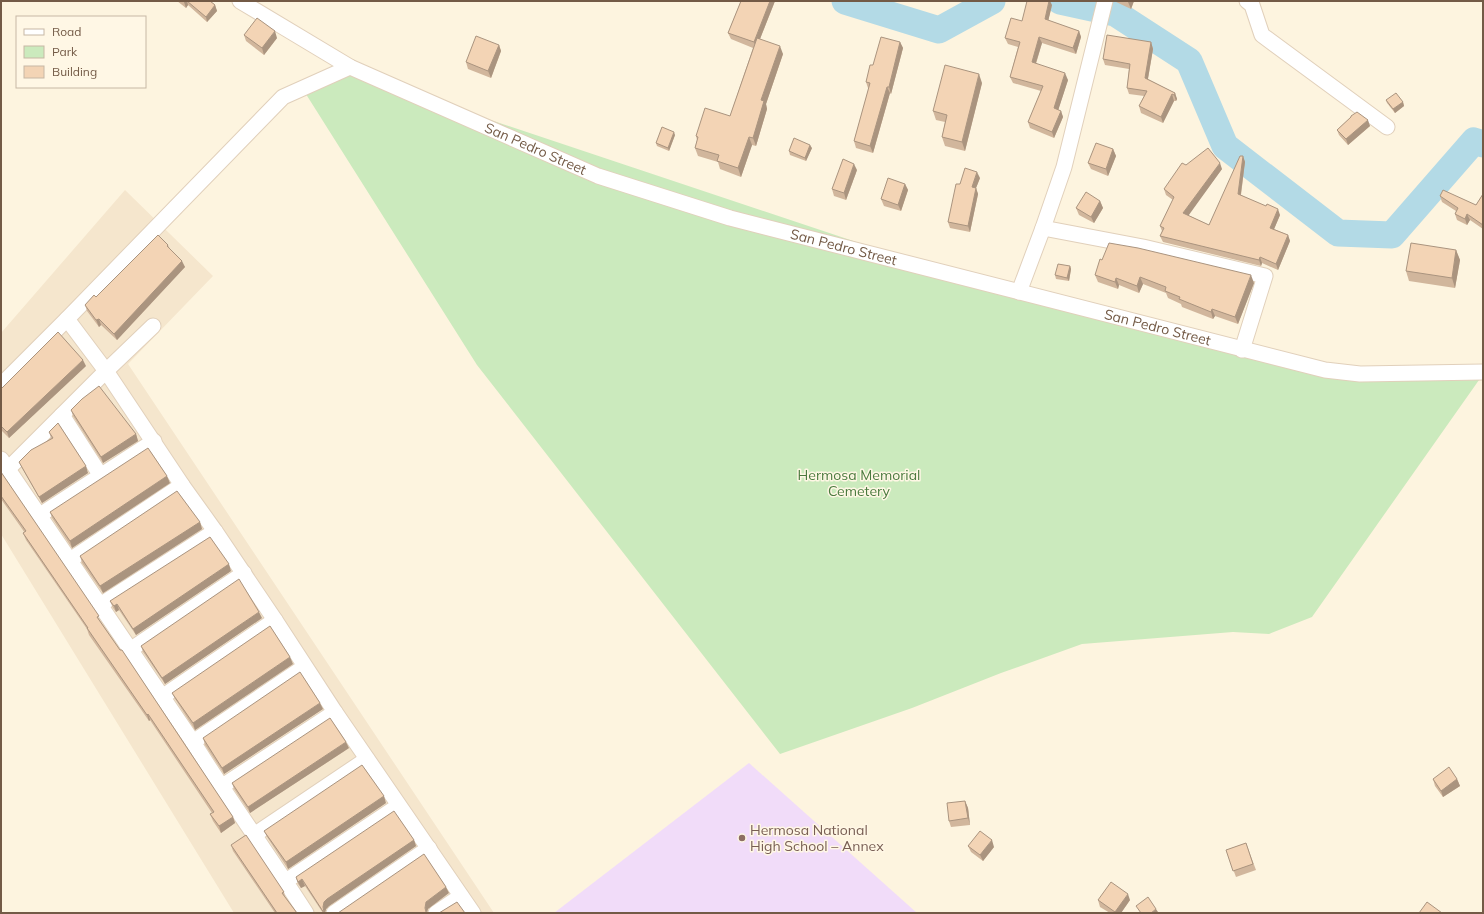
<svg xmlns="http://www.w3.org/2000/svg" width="1484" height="914" font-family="Mulish,sans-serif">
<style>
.residential{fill:#f5e6cd}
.education{fill:#f1dcf9}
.green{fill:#cbeabd}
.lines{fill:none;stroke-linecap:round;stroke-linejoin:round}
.river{stroke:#b3dae6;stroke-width:27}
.minor-casing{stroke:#e1d0bb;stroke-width:17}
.minor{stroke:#fff;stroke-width:15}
.wall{fill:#d1b69c}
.shaded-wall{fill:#aa947f}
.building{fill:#f3d4b5;stroke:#aa947f}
.education-dot{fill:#8d6e63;stroke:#fff7e5;stroke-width:1.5}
.labels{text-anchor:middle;stroke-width:3;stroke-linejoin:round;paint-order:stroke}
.street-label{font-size:14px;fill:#735a46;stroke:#fff7e5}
.park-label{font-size:14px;fill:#4a7a3e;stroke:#fff7e5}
.education-label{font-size:14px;fill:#785e54;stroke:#fff7e5;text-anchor:start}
</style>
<rect width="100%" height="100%" fill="#fdf4df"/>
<polygon class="residential" points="125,190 213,276 128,364 494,913 234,913 1,534 1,333"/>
<polygon class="education" points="749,763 917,913 554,913"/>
<polygon class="green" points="344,71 1003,291 1328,377 1413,381 1479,380 1312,617 1269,634 1233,632 1082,644 1001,673 912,708 780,754 477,365 304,91"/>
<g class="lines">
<g class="river">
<polyline points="845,1 939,30 992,1"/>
<polyline points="1060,1 1115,13 1189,61 1225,146 1338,233 1392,235 1474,141 1483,144"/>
</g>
<defs>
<g id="minor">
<path id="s1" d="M240,1L350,67L598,176L730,218L1325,370L1360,374L1483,372"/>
<polyline points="1247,1 1252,5 1262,35 1387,127"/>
<polyline points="1043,228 1143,247 1265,276 1242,350"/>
<polyline points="1019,292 1043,228 1064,167 1105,1"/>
<polyline points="67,319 106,371 182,485 215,531 275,620 335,712 473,913"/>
<polyline points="1,385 67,319 283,97 350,67"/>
<polyline points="62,415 101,476"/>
<path d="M1,459L193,742C229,800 269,855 306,913"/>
<polyline points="9,468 106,371 153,326"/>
<polyline points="40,515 154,441"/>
<polyline points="70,560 182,485"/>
<polyline points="100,605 215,531"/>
<polyline points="130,650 244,573"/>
<polyline points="162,697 275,620"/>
<polyline points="193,742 304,667"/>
<polyline points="221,787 335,712"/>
<polyline points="254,835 367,759"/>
<polyline points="286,881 398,806"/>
<polyline points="334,913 429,848"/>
<polyline points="436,913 461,896"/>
</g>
</defs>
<use href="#minor" class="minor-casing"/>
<use href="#minor" class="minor"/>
</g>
<g class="wall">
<polygon points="177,1 210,1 215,5 217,11 207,22 188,5 186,8"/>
<polygon points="741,1 775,1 760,39 783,54 766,104 767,109 756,146 752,145 741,177 720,169 718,162 698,156 695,148 697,140 696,136 730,116 753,48 731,39 728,33"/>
<polygon points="1114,1 1134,1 1131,9"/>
<polygon points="1052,5 1048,21 1079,31 1081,37 1076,54 1042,43 1036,64 1068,80 1058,110 1061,111 1063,117 1054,138 1030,128 1028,122 1041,91 1013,83 1010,77 1018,47 1008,44 1005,38"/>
<polygon points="244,35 277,38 264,55 246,41"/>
<polygon points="900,42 903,48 891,94 890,93 873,153 856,148 854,141 869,88 868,88 866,82"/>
<polygon points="1151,42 1153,49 1148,79 1175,93 1177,99 1176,101 1174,101 1163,123 1141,113 1139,106 1144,96 1129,94 1127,88 1129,69 1105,65 1103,59"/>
<polygon points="499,45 501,51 491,78 468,69 466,62"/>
<polygon points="982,83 965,151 945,146 942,137 945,122 936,120 933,111"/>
<polygon points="1386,100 1403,102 1404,106 1395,113 1387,103"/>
<polygon points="1351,116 1370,126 1348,145 1339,135 1337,130 1351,117"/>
<polygon points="675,135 669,151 657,146 656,143"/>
<polygon points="812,148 806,161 790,155 789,151"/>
<polygon points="1113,149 1116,156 1108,176 1091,169 1088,163"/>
<polygon points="1243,156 1245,162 1241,195 1280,215 1274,229 1288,235 1290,241 1278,270 1262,263 1261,266 1163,242 1160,236 1162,231 1160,226 1173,200 1166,195 1164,189 1186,165 1222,169 1188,215 1209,225"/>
<polygon points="857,170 846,200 834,196 832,189"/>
<polygon points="980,178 976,188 978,194 970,232 950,228 948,222 960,184"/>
<polygon points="905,184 908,190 901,211 884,206 881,199"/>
<polygon points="1483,194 1483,229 1470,220 1467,225 1457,220 1455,214 1456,211 1442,202 1440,196 1476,205"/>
<polygon points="1100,201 1103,208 1094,223 1079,215 1076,208"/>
<polygon points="168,245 170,249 185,267 117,340 101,325 99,327 87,311 85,305"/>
<polygon points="1456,250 1460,260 1455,288 1409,281 1406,271"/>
<polygon points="1102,260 1254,283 1238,324 1215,316 1213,319 1182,307 1181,304 1168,298 1166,293 1143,284 1139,293 1119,285 1118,289 1098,282 1095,275"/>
<polygon points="1070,266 1071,269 1069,281 1056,279 1055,275"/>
<polygon points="86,366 9,438 1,430 1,389"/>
<polygon points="71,410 136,434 138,441 103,463 73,416"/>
<polygon points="49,432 88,473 42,503 22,468 19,462 51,438"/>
<polygon points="1,472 101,622 233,817 235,823 221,833 213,821 210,814 212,813 150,720 149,721 89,635 87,629 26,540 23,533 25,533 1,499"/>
<polygon points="170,483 72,548 52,518 50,512"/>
<polygon points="200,522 202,529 103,593 82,563 80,556"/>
<polygon points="231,571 136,635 119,610 116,612 113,608 110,601"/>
<polygon points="262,618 165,684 143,652 141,646"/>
<polygon points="293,664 195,730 175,699 172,693"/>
<polygon points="323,709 224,774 205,745 203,738"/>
<polygon points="349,748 250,813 234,789 232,783"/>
<polygon points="1433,779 1457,779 1460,786 1443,797 1435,786"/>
<polygon points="965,801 968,808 970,825 951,827 949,821"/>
<polygon points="386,803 288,869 267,837 264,831"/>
<polygon points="414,840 416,846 329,906 326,909 325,912 327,913 323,913 305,886 301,888 298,884 296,877"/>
<polygon points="1246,843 1256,870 1236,877 1226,850"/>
<polygon points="231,845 284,892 285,897 297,913 275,913 233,851"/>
<polygon points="968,846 994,847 983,861 971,852"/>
<polygon points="1098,900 1130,900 1121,913 1110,913 1100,907"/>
</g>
<g class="shaded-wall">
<polygon points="185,1 187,1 188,5 186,8 184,2"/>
<polygon points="770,1 775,1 756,49 754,42"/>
<polygon points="1049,1 1050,1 1052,5 1047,26 1045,19"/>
<polygon points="1129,1 1134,1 1131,9 1128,2"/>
<polygon points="215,5 217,11 207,22 206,17"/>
<polygon points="275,31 277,38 264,55 262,48"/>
<polygon points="1079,31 1081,37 1076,54 1073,48"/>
<polygon points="1039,37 1042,43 1034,69 1032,62"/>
<polygon points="900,42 903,48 891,94 889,87"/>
<polygon points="1151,42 1153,49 1147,84 1145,78"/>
<polygon points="499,45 501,51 491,78 488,71"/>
<polygon points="780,46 783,54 766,104 767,109 756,146 753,138 761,100"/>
<polygon points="1065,73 1068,80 1057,114 1054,108"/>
<polygon points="979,74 982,83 965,151 962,142"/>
<polygon points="887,87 890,93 873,153 870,146"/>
<polygon points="1175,93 1177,99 1176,101 1174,95"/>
<polygon points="1172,94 1174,101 1163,123 1161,117"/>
<polygon points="1403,102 1404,106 1395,113 1393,109"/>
<polygon points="1061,111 1063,117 1054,138 1052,132"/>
<polygon points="1368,120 1370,126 1348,145 1346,139"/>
<polygon points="674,132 675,135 669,151 668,148"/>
<polygon points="749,137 752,145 741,177 738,168"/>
<polygon points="810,145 812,148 806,161 805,158"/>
<polygon points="1113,149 1116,156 1108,176 1106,169"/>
<polygon points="1243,156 1245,162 1240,200 1238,194"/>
<polygon points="1220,163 1222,169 1186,219 1183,213"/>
<polygon points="854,164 857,170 846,200 844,193"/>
<polygon points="977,172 980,178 974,193 972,187"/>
<polygon points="905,184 908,190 901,211 898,205"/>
<polygon points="976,188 978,194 970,232 968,226"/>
<polygon points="1100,201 1103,208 1094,223 1091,217"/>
<polygon points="1278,209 1280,215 1272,234 1270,228"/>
<polygon points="1467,214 1470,220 1467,225 1465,219"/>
<polygon points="1288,235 1290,241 1278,270 1276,264"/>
<polygon points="1456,250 1460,260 1455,288 1452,278"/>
<polygon points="1260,257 1262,263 1261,266 1259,260"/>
<polygon points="182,261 185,267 117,340 114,334"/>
<polygon points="1070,266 1071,269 1069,281 1067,278"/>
<polygon points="1251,275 1254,283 1238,324 1235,317"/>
<polygon points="1140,277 1143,284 1139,293 1137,286"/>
<polygon points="1116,278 1119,285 1118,289 1115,282"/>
<polygon points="1212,309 1215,316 1213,319 1211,312"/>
<polygon points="99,319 101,325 99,327 96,320"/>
<polygon points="83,360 86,366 9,438 7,432"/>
<polygon points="136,434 138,441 103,463 101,457"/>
<polygon points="86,466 88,473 42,503 39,497"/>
<polygon points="167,476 170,483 72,548 70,541"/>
<polygon points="200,522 202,529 103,593 100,586"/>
<polygon points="229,564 231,571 136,635 133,629"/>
<polygon points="117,604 119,610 116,612 114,606"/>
<polygon points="259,612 262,618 165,684 162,678"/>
<polygon points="290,657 293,664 195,730 193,723"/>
<polygon points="320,703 323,709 224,774 222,768"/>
<polygon points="148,714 150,720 149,721 147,715"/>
<polygon points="346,742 349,748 250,813 248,807"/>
<polygon points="1457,779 1460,786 1443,797 1441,791"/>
<polygon points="384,796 386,803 288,869 286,862"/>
<polygon points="965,801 968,808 970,825 968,818"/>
<polygon points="233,817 235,823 221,833 219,826"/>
<polygon points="414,840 416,846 329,906 326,909 325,913 323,907 324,902 327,899"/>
<polygon points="992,840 994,847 983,861 980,855"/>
<polygon points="302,879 305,886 301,888 298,882"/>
<polygon points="446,887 449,893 428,909 427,913 425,908 426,902"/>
<polygon points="1128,894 1130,900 1121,913 1116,913 1115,912"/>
<polygon points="1156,909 1158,912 1157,913 1151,913"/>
</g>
<g class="building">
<polygon points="187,1 210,1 215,5 206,17"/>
<polygon points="741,1 770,1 754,42 728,33"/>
<polygon points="1027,1 1049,1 1045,19 1079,31 1073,48 1039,37 1032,62 1065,73 1054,108 1061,111 1052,132 1028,122 1043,86 1010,77 1020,42 1005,38 1011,18 1022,21"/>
<polygon points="257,18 275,31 262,48 244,35"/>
<polygon points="1107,35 1151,42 1145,78 1175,93 1174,95 1172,94 1161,117 1139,106 1147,91 1127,88 1130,64 1103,59"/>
<polygon points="476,36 499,45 488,71 466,62"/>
<polygon points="881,37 900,42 889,87 887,87 870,146 854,141 870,83 866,82 870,65 873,65"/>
<polygon points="757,38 780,46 761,100 764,101 753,138 749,137 738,168 717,161 719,155 695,148 698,137 696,136 705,108 730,116"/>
<polygon points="945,65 979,74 962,142 942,137 947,115 933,111"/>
<polygon points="1396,93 1403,102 1393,109 1386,100"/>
<polygon points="1357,112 1368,120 1346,139 1337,130 1351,117 1351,116"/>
<polygon points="662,127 674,132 668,148 656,143"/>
<polygon points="794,138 810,145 805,158 789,151"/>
<polygon points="1096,143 1113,149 1106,169 1088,163"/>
<polygon points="1208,148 1220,163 1183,213 1209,225 1240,156 1243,156 1238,194 1266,206 1267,204 1278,209 1270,228 1288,235 1276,264 1260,257 1259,260 1160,236 1164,228 1160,226 1174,197 1164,189 1182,163 1186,165"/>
<polygon points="843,159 854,164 844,193 832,189"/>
<polygon points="965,168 977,172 972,187 976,188 968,226 948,222 956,184 960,184"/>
<polygon points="888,178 905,184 898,205 881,199"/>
<polygon points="1443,190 1476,205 1483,194 1483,225 1467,214 1465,219 1455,214 1458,208 1440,196"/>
<polygon points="1086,192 1100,201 1091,217 1076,208"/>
<polygon points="158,235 168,245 167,246 182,261 114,334 99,319 96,320 85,305 94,295 96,297"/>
<polygon points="1109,243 1138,248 1251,275 1235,317 1212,309 1211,312 1179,299 1180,297 1165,291 1166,287 1140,277 1137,286 1116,278 1115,282 1095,275 1100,259 1102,260"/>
<polygon points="1411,243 1456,250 1452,278 1406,271"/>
<polygon points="1058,264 1070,266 1067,278 1055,275"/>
<polygon points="58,332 83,360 7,432 1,426 1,389"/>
<polygon points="99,386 136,434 101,457 71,410 82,399"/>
<polygon points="58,423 86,466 39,497 19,462 31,450 53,438 49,432"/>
<polygon points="148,448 167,476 70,541 50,512"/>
<polygon points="1,472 99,616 97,617 120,650 122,650 233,817 219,826 210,814 214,812 148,714 147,715 87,628 88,628 23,533 26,531 1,496"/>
<polygon points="177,491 200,522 100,586 80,556"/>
<polygon points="210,537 229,564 133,629 117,604 114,606 110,601"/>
<polygon points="239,579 259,612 162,678 141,646"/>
<polygon points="270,626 290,657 193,723 172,693"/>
<polygon points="300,672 320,703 222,768 203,738"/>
<polygon points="330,718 346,742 248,807 232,783"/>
<polygon points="362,765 384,796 286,862 264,831"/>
<polygon points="1449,767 1457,779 1441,791 1433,779"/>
<polygon points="965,801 968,818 949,821 947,803"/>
<polygon points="394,811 414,840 327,899 324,902 323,907 324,912 327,913 324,913 302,879 298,882 296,877"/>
<polygon points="980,831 992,840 980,855 968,846"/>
<polygon points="246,835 284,892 282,893 297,913 277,913 231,845"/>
<polygon points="1246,843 1253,864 1233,871 1226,850"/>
<polygon points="424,854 446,887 426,902 425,908 426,912 428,913 338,913"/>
<polygon points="1111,882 1128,894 1115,912 1098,900"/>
<polygon points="1148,897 1156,909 1151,913 1141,913 1136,906"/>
<polygon points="457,902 465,913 439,913"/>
<polygon points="1427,902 1442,913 1419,913"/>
</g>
<circle class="education-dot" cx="742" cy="838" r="4"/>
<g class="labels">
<g class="street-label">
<text dy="5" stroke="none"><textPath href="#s1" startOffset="331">San Pedro Street</textPath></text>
<text dy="5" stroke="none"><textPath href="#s1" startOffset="655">San Pedro Street</textPath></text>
<text dy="5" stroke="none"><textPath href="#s1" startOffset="979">San Pedro Street</textPath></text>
</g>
<g class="park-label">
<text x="859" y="480">Hermosa Memorial<tspan x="859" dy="16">Cemetery</tspan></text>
</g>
<g class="education-label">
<text x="750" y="835">Hermosa National<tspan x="750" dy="16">High School – Annex</tspan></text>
</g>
</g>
<rect width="1484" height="914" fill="none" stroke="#735a46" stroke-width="4"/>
<rect x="16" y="16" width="130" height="72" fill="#fff7e5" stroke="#c7b8a5"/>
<rect x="24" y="29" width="20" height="6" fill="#ffffff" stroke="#c7b8a5"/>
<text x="52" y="36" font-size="12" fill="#735a46">Road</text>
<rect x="24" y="46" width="20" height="12" fill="#cbeabd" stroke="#c7b8a5"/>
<text x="52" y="56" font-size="12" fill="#735a46">Park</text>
<rect x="24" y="66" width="20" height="12" fill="#f3d4b5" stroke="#c7b8a5"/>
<text x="52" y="76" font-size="12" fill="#735a46">Building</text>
</svg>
